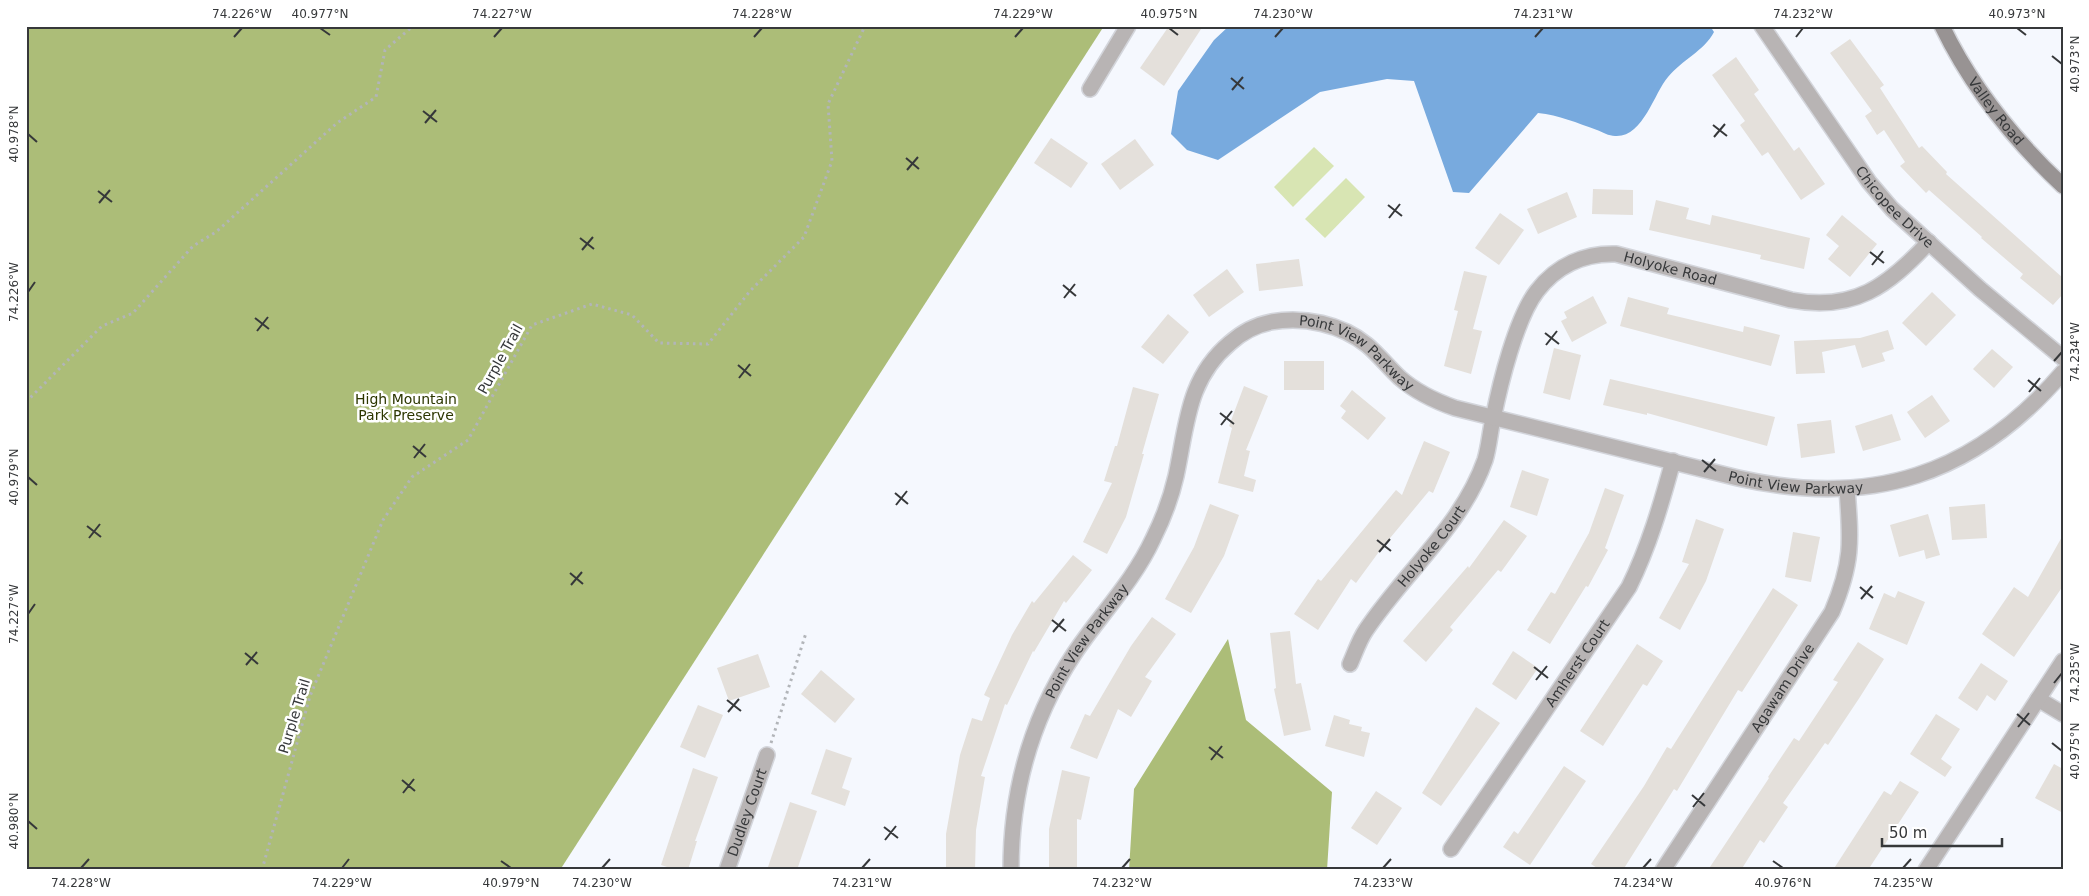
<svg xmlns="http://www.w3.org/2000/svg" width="2089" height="896" font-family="'DejaVu Sans',sans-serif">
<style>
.green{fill:#d8e5b3}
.forest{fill:#acbd78}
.water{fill:#78aade}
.building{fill:#e4e0db}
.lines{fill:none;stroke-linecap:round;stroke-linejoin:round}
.street-casing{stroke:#d3d5db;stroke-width:18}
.secondary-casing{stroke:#d3d5db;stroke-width:18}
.path{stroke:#b2b5b9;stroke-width:3;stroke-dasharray:2.5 4;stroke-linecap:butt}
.street{stroke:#b8b4b4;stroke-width:15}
.secondary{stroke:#989393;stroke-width:15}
.ticks{fill:none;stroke:#36383a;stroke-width:2}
.labels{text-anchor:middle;stroke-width:5;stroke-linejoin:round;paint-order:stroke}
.street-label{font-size:14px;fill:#36383a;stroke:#fff}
.park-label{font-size:14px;fill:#2c3600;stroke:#fff}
.neatline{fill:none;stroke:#36383a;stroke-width:2}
.ticks-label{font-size:12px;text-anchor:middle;fill:#36383a}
</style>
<rect width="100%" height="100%" fill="#f5f8fe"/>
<g class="green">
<polygon points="1314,147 1334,166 1293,207 1274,187"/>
<polygon points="1346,178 1365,197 1325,238 1305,219"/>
</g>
<g class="forest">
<polygon points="26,26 1104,26 560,870 26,870"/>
<polygon points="1228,639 1246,720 1332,792 1327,870 1129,870 1134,789"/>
</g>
<path class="water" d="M1229,26H1710L1714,32C1704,51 1682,60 1668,77C1654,93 1643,138 1615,136C1609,136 1602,132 1597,130C1577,123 1559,115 1538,113L1469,193L1453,192L1414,81L1387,79L1320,92L1218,160L1187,150L1171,134L1178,91L1214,40Z"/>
<g class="building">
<polygon points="1169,26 1203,26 1164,86 1140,68"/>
<polygon points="1850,39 1884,85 1880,88 1919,148 1922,146 1947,172 1946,174 2063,278 2063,294 2053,305 2020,278 2023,274 1981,238 1982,237 1929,190 1926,193 1900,166 1905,162 1884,130 1877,135 1865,116 1872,111 1830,53"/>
<polygon points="1736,57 1759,90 1754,94 1794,151 1799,147 1825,184 1801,200 1768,152 1762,156 1740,125 1745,121 1712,75"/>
<polygon points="1051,138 1088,163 1071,188 1034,163"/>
<polygon points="1135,139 1154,165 1120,190 1101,164"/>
<polygon points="1593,189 1633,190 1633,215 1592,214"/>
<polygon points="1567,192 1577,217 1538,234 1527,209"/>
<polygon points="1656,200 1689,208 1686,219 1710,225 1712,215 1810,238 1804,269 1760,259 1761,255 1649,230"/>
<polygon points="1500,213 1524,230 1499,265 1475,248"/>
<polygon points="1842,215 1877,244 1850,277 1828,259 1839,246 1826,235"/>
<polygon points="1299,259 1303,286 1259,291 1256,264"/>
<polygon points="1227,269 1244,292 1209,317 1193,295"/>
<polygon points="1464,271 1487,276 1473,329 1482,331 1471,374 1444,366 1458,311 1454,310"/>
<polygon points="1932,292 1956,315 1926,346 1902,323"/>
<polygon points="1593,296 1607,323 1572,342 1561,321 1567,318 1564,312"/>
<polygon points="1628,297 1669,308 1667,314 1743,332 1744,326 1780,335 1771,366 1620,326"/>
<polygon points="1168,314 1189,332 1163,364 1141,347"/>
<polygon points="1888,330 1894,349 1882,353 1885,361 1862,368 1855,345 1822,352 1825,373 1796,374 1794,341 1860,338"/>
<polygon points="1554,348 1581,355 1570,400 1543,393"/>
<polygon points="1992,349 2013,367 1994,388 1973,369"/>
<rect x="1284" y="361" width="40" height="29"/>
<polygon points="1610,379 1775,417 1767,446 1647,413 1647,415 1603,405"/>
<polygon points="1244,386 1268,396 1246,450 1250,451 1244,476 1256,480 1253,492 1218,483 1232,428 1229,426"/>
<polygon points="1133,387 1159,394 1142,454 1144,454 1126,517 1107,554 1083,542 1112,483 1104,481 1115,446 1117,446"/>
<polygon points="1352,390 1386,418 1368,440 1341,418 1346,411 1340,406"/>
<polygon points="1932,395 1950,421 1925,438 1907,412"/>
<polygon points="1892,414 1901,440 1863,451 1855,426"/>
<polygon points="1831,420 1835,453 1801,458 1797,424"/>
<polygon points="1424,441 1450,452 1433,493 1429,491 1381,549 1356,583 1351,579 1318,630 1294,614 1318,579 1321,581 1396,490 1402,495"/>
<polygon points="1522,470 1549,479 1537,516 1510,507"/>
<polygon points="1605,488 1624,495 1605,548 1608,550 1588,587 1586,586 1550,644 1527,630 1551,592 1555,594 1589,533"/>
<polygon points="1210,504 1239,515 1224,556 1191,613 1165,599 1194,547"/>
<polygon points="1985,504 1987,538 1952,540 1949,507"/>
<polygon points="1928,514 1940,555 1926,559 1924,550 1899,557 1890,525"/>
<polygon points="1696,519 1724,529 1706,581 1680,630 1659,618 1689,564 1682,562"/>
<polygon points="1504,520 1527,536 1501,572 1498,570 1450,627 1453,630 1426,662 1403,641 1468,566 1469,568"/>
<polygon points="1793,532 1820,537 1811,582 1785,577"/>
<polygon points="2063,535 2063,586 2014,657 1982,634 2014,587 2028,597"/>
<polygon points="1073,555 1092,570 1066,603 1064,601 1034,652 1033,651 1007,705 1005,704 981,776 985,777 976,830 975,870 946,870 946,834 960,755 972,718 982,721 990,698 984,695 1012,635 1032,601 1034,603"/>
<polygon points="1773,588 1798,605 1742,692 1738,690 1677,791 1674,789 1623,870 1600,870 1591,864 1644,786 1667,747 1671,749"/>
<polygon points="1898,591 1925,602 1907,645 1869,629 1884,593 1895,598"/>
<polygon points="1152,617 1176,634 1145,677 1152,681 1131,717 1118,709 1097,759 1070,748 1085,714 1090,716 1131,646"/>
<polygon points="1290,631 1296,684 1301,683 1311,730 1284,736 1274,689 1276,688 1270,633"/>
<polygon points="1858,642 1884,659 1860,697 1828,745 1825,743 1783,803 1788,807 1764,843 1760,840 1741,870 1708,870 1769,778 1768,777 1794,738 1799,741 1838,682 1833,680"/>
<polygon points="1637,644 1663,661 1647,686 1643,684 1603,746 1580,731"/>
<polygon points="1513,651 1538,668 1516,700 1492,684"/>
<polygon points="758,654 770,687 729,701 717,668"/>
<polygon points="1981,663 2008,681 1995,701 1987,695 1977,711 1958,698"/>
<polygon points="821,670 855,699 835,723 801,694"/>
<polygon points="698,705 723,715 705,758 680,747"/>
<polygon points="1476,707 1500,723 1441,806 1422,793"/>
<polygon points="1936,714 1960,729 1941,759 1952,767 1945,777 1910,754"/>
<polygon points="1334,715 1350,720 1349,724 1362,727 1361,731 1370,733 1364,757 1325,746"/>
<polygon points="826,749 852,758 842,788 850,791 845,806 811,794"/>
<polygon points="2054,764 2063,769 2063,813 2035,798"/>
<polygon points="1564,766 1586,781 1530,865 1503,847 1514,831 1518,834"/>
<polygon points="693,768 718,777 695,841 697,841 688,870 676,870 661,865"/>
<polygon points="1062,770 1090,777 1081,820 1077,819 1077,870 1049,870 1049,829"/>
<polygon points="1900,781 1919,792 1868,870 1833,870 1884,791 1891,795"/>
<polygon points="1376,791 1402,808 1377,845 1351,828"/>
<polygon points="790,802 817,811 797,870 767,870"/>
</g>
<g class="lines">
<defs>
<g id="street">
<path id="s1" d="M1762,26L1869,182L1892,209L1980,289L2063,358"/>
<polyline points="1090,89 1128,26"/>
<path id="s2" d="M1350,664C1355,653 1359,640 1366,630C1404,573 1462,526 1485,460C1489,447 1490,432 1493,419C1500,384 1516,318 1537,291C1557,265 1585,253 1616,254L1791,300C1854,312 1888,286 1929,242"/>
<polyline points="2038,699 2063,714"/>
<path id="s3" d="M1451,849L1629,587C1649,546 1661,505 1673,461"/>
<path id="s4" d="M727,870L767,755"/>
<path id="s5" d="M1011,870C1011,793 1031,719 1074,654C1100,615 1133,582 1153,539C1163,519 1171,498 1176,476C1187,425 1187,379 1230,343C1241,333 1256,325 1271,322C1304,316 1341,324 1367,345C1379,355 1388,367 1400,378C1416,392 1435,401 1455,408L1738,478C1871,508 1974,476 2063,372"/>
<path id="s6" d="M1663,870L1832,612C1853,562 1851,541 1847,489"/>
<polyline points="1926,870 2063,661"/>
</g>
<g id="secondary">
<path id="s7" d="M1942,26C1971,86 2014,140 2063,186"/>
</g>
</defs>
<use href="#street" class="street-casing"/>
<use href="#secondary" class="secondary-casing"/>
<g class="path">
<polyline points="26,402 102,326 133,313 193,246 216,232 337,123 376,97 385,50 413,26"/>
<polyline points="771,743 806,633"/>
<polyline points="262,870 310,696 383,520 412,477 468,440 532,325 592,304 632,315 659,343 708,344 750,291 804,237 832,161 828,104 865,26"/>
</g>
<use href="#street" class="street"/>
<use href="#secondary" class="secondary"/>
</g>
<path class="ticks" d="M320,28L330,35M1169,28L1178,35M2017,28L2026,35M234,37L242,28M494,37L502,28M754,37L762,28M1015,37L1023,28M1275,37L1283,28M1535,37L1543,28M1796,37L1803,28M2052,56L2062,64M1231,78L1244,89M1232,90L1243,77M423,111L437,122M425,123L436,110M1713,125L1727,136M28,134L37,142M1714,137L1725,124M906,158L919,169M907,170L918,157M98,191L112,202M99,203L110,190M1388,205L1402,216M1389,218L1400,204M580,238L594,249M582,250L593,237M1870,252L1884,263M1872,265L1883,251M1063,285L1076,296M28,292L35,282M1064,298L1075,284M255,318L269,329M257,331L268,317M1545,333L1559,344M1546,345L1557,331M2054,361L2062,352M738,365L751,376M739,378L750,364M2028,380L2041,391M2029,392L2040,378M1220,413L1234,424M1221,425L1232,411M413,446L426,457M414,458L425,444M1702,460L1716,471M1704,472L1715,459M28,477L37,485M895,493L908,504M896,505L907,491M87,526L101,537M89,538L100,524M1377,540L1391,551M1379,552L1390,539M570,573L583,584M571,585L582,572M1860,587L1873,598M1861,599L1872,586M28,614L35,604M1052,620L1066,631M1053,632L1064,619M245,653L258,664M246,665L257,652M1534,667L1548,678M1536,680L1547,666M2054,683L2062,673M727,700L741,711M728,712L739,699M2017,714L2030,725M2018,727L2029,713M2052,743L2062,751M1209,747L1223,758M1211,760L1222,746M402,780L415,791M403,793L414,779M1692,795L1705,806M1693,807L1704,793M28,821L37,829M884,827L898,838M885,840L896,826M501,861L511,868M1773,861L1783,868M81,868L89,859M342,868L349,859M602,868L610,859M862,868L870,859M1122,868L1130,859M1383,868L1391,859M1643,868L1651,859M1903,868L1911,859"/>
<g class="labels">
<g class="street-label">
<text dy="5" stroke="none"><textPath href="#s7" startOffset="101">Valley Road</textPath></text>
<text dy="5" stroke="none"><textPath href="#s1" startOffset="225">Chicopee Drive</textPath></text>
<text dy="5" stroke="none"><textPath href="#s2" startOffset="571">Holyoke Road</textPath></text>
<text dy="5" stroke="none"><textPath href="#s5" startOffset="725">Point View Parkway</textPath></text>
<text transform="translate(500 359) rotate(-61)" y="5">Purple Trail</text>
<text dy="5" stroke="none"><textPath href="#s5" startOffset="1190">Point View Parkway</textPath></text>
<text dy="5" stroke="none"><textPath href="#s2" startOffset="144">Holyoke Court</textPath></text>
<text dy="5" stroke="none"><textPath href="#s5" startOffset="246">Point View Parkway</textPath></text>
<text dy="5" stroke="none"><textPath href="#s3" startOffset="225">Amherst Court</textPath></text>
<text dy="5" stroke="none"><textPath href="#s6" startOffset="218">Agawam Drive</textPath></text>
<text transform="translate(294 716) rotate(-73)" y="5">Purple Trail</text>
<text dy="5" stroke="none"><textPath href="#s4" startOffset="61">Dudley Court</textPath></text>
</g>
<g class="park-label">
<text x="406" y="404">High Mountain<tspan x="406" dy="16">Park Preserve</tspan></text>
</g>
</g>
<rect width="2089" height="896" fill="none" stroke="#ffffff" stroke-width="55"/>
<path d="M1882 838v8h120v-8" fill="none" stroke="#36383a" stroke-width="2.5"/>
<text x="1889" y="838" font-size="15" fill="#36383a" stroke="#ffffff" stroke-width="4" paint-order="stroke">50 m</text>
<rect x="28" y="28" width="2034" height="840" class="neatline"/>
<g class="ticks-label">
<text x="242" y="18">74.226°W</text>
<text x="320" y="18">40.977°N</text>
<text x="502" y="18">74.227°W</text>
<text x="762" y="18">74.228°W</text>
<text x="1023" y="18">74.229°W</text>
<text x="1169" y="18">40.975°N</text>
<text x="1283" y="18">74.230°W</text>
<text x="1543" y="18">74.231°W</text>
<text x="1803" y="18">74.232°W</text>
<text x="2017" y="18">40.973°N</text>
<text transform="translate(2075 64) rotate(-90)" y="4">40.973°N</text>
<text transform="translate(14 134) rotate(-90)" y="4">40.978°N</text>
<text transform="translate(14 292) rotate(-90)" y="4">74.226°W</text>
<text transform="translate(2075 352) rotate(-90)" y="4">74.234°W</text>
<text transform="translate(14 477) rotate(-90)" y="4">40.979°N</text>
<text transform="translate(14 614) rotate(-90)" y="4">74.227°W</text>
<text transform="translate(2075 673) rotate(-90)" y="4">74.235°W</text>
<text transform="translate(2075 751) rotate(-90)" y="4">40.975°N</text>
<text transform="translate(14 821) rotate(-90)" y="4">40.980°N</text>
<text x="81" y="887">74.228°W</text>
<text x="342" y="887">74.229°W</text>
<text x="511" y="887">40.979°N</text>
<text x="602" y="887">74.230°W</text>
<text x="862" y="887">74.231°W</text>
<text x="1122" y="887">74.232°W</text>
<text x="1383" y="887">74.233°W</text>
<text x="1643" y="887">74.234°W</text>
<text x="1783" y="887">40.976°N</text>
<text x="1903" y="887">74.235°W</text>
</g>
</svg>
